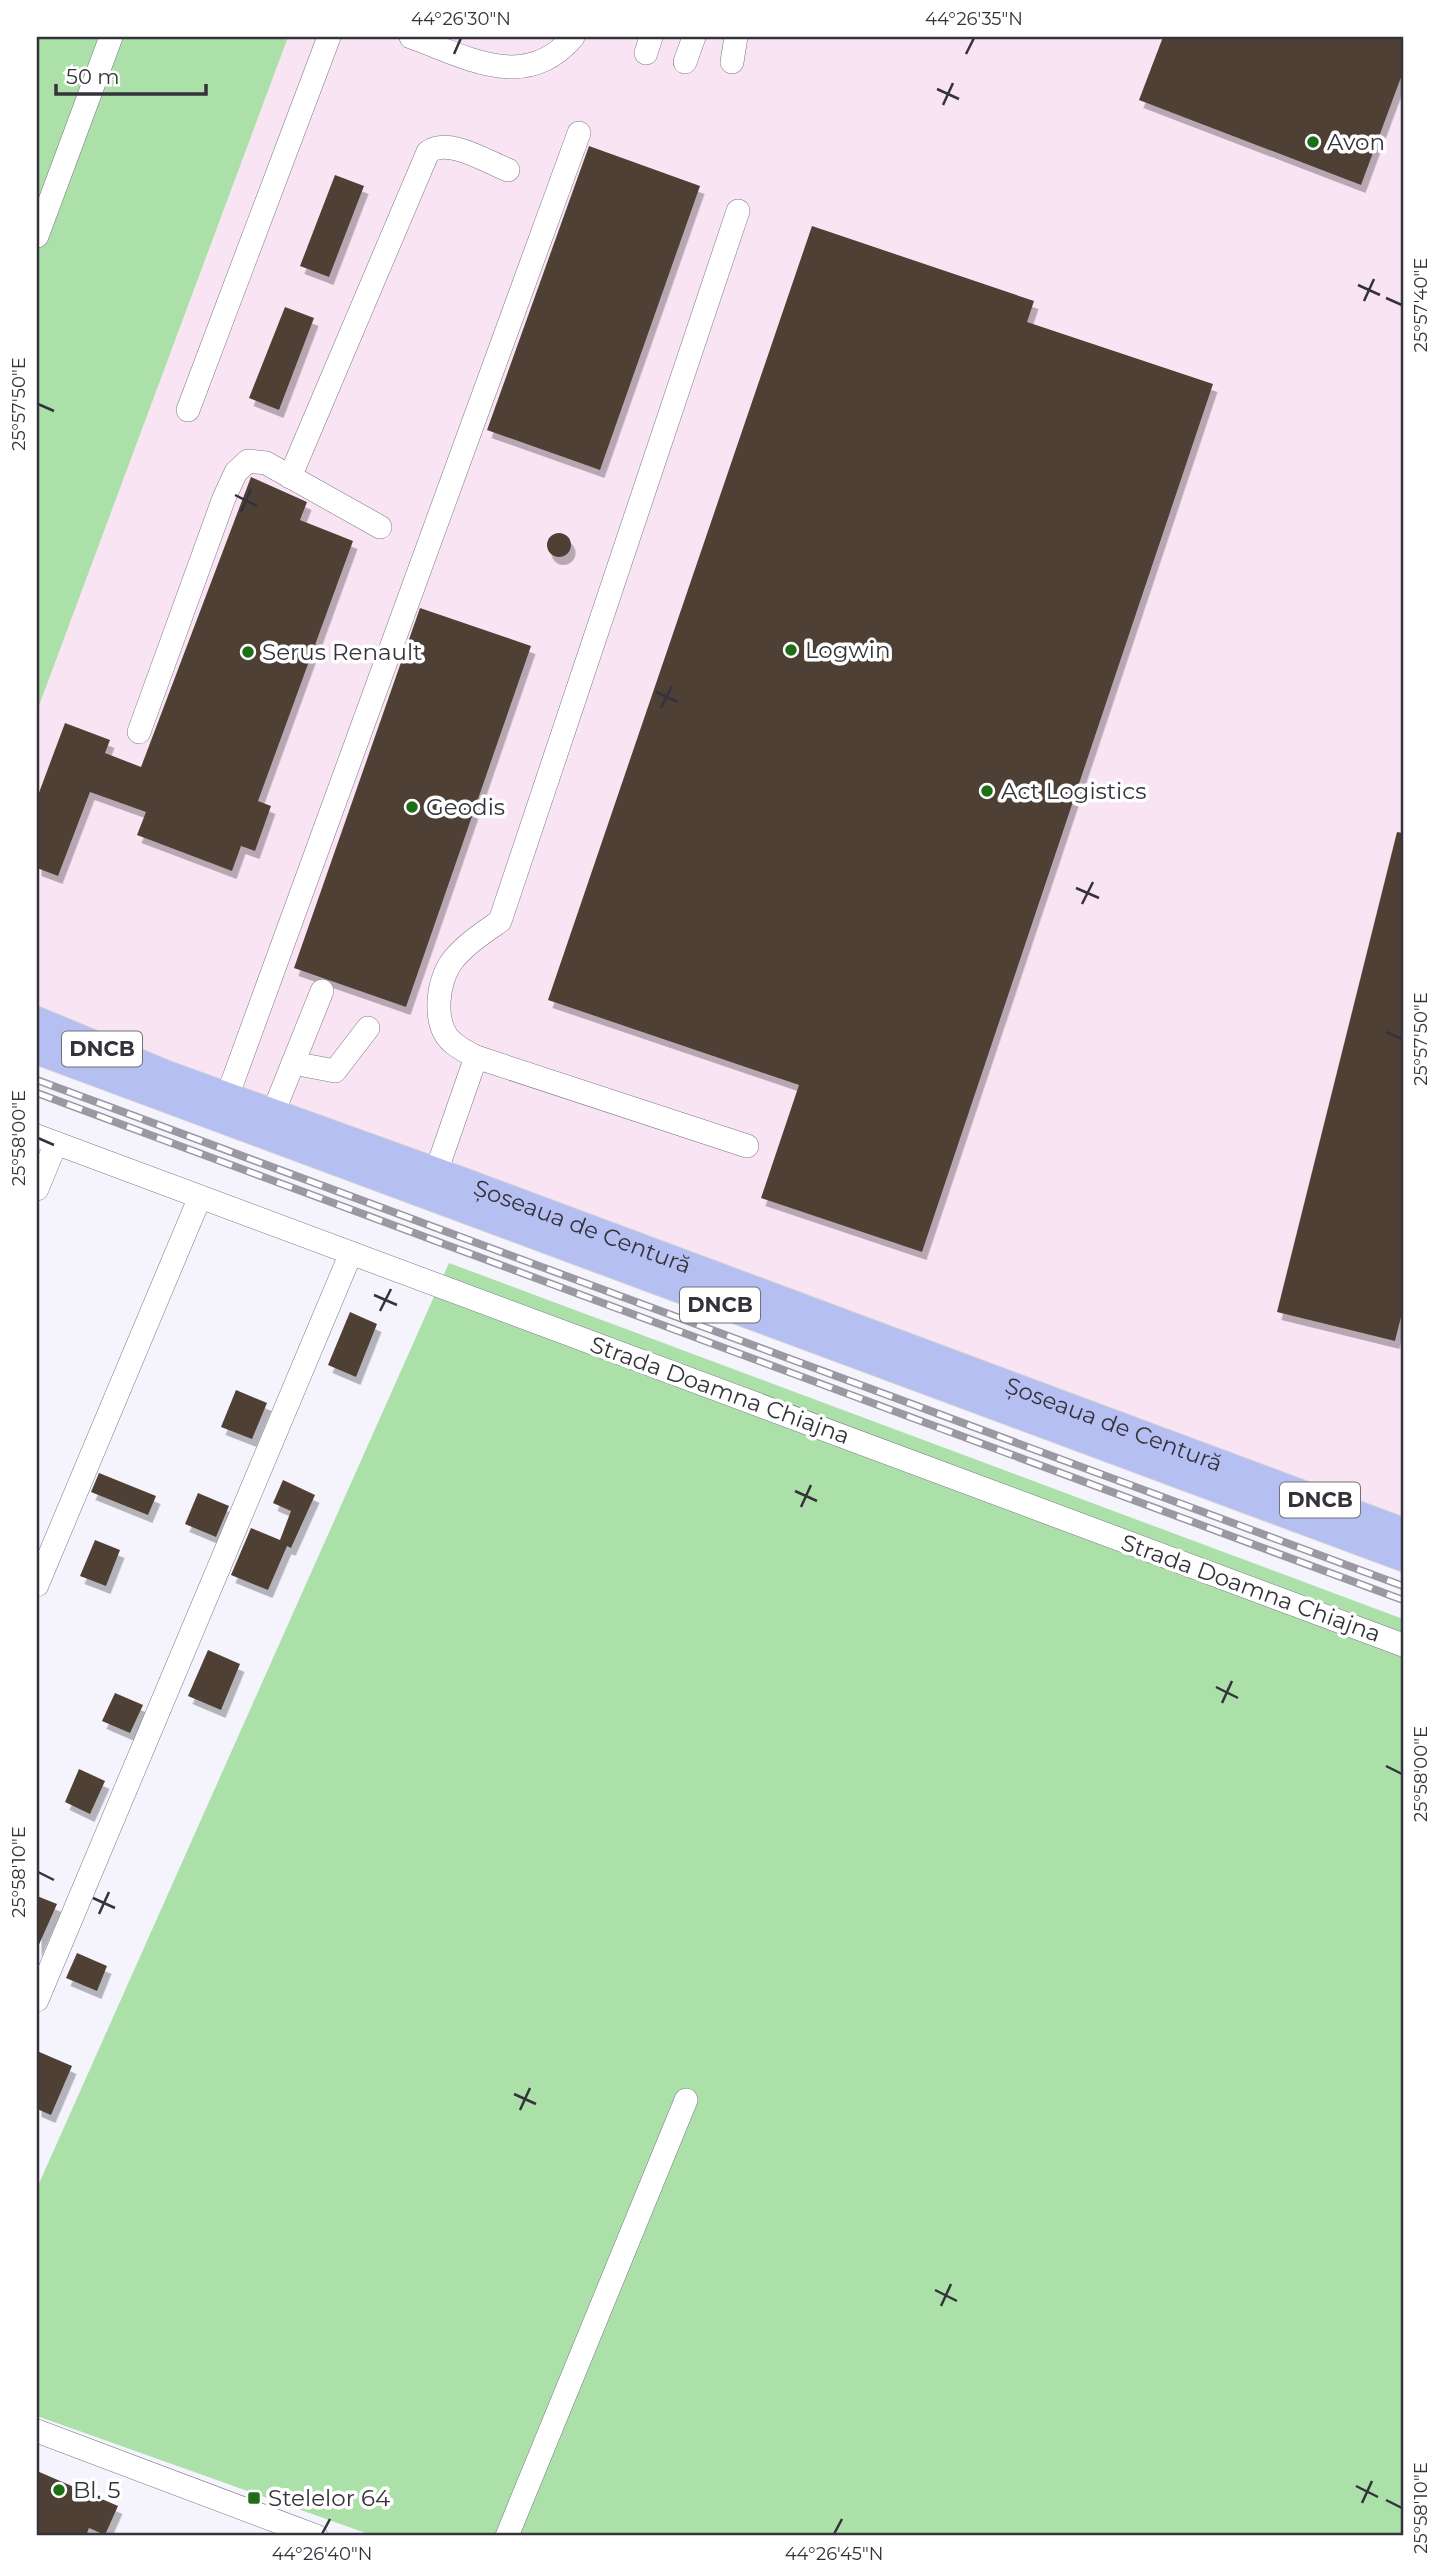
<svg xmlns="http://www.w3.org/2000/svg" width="1440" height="2573" font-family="Montserrat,sans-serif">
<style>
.industrial{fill:#f9e4f3}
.green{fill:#ace0a9}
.building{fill:#504034;filter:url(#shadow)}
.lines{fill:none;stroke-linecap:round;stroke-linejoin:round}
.minor-casing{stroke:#7a778a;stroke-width:24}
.major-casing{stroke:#d2d2d4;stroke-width:30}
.minor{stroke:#fff;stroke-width:23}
.major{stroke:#b6bff2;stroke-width:28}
.rail-casing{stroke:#9a99a1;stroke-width:8}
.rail{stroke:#fff;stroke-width:5;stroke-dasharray:16;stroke-linecap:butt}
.ticks{fill:none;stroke:#34333b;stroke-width:2.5}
.poi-dot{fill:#1d6f17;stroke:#fff;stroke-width:2.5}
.labels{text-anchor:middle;stroke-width:7;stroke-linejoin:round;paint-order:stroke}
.shield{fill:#fff;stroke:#717076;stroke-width:2}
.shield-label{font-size:21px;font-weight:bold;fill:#34333b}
.poi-label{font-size:23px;fill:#34333b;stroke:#fff;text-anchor:start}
.street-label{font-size:23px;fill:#34333b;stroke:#fff}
.neatline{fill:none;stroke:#34333b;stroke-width:2.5}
.ticks-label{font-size:18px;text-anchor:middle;fill:#34333b}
</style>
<defs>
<filter id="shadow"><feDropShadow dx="4.5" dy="8" stdDeviation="0" flood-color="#0004"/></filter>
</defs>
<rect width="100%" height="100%" fill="#f5f4fd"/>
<polygon class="industrial" points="37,37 1403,37 1403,1569 37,1064"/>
<g class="green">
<polygon points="37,37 288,37 37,711"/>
<polygon points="449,1263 1403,1619 1403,2536 374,2536 37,2416 37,2188"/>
</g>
<g class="building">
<polygon points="1163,37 1403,37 1403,72 1361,185 1139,100"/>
<polygon points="589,146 700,186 600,470 487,430"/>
<polygon points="335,175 364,186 329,277 300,266"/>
<polygon points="812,226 1034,301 1027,322 1213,384 922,1252 761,1198 799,1085 548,1000"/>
<polygon points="285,307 314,318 279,410 249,398"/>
<polygon points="251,477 307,502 300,520 353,541 258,801 271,806 255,851 241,846 232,871 137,835 146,812 90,792 58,876 37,868 37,798 65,723 110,740 105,753 141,767"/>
<circle cx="559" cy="545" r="12"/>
<polygon points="420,608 531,646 406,1007 294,968"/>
<polygon points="1397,832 1403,833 1403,1309 1395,1341 1277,1312"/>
<polygon points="350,1312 377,1324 356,1377 328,1365"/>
<polygon points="236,1390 267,1403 252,1439 221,1427"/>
<polygon points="99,1473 156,1496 148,1515 91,1492"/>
<polygon points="283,1480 315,1495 291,1548 287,1546 268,1590 231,1575 251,1528 280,1540 291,1511 273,1503"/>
<polygon points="198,1493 229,1506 216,1537 185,1524"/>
<polygon points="95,1540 120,1550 106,1586 80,1576"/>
<polygon points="208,1650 240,1664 221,1710 188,1696"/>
<polygon points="115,1693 143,1705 130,1733 102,1721"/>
<polygon points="79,1769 105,1781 90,1814 65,1802"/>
<polygon points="37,1896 57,1904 37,1949"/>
<polygon points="77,1953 107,1966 97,1991 66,1978"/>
<polygon points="37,2051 72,2066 51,2115 37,2109"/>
<polygon points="37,2471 118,2506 105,2535 89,2528 86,2536 37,2536"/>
</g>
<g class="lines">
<defs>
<g id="minor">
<path d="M411,37C467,57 525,93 573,37"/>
<polyline points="646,53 651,37"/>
<polyline points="685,62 694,37"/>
<polyline points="732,62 736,37"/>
<path d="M738,211L500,921C483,933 466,944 453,960C437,980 432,1024 452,1042C459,1048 468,1053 476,1057L747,1146"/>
<polyline points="37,236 111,37"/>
<polyline points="188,410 329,37"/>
<path d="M290,477L428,152C449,137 487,162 508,170"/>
<polyline points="139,732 224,498 236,472 248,461 266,463 380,527"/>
<polyline points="293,1063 335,1071 368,1028"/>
<polyline points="227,1097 579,133"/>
<polyline points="273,1113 322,991"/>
<polyline points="37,1136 1403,1645"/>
<polyline points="436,1172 476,1057"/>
<polyline points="37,1189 56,1143"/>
<polyline points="37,1585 200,1197"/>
<polyline points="37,2000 351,1253"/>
<polyline points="37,2431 316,2536"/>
<polyline points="507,2536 686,2100"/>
</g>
<g id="major">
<path id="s1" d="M37,1021L167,1075L436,1172L1403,1532"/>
<polyline points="37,1050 1403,1557"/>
</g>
</defs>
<use href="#minor" class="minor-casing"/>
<use href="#major" class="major-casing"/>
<use href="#minor" class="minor"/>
<use href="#major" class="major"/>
<defs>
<g id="rail">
<polyline points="37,1080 1403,1586"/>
<polyline points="37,1093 1403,1600"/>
</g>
</defs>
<use href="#rail" class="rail-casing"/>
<use href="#rail" class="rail"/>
</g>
<path class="ticks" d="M454,54L461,38M966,54L974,38M937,89L959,99M943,105L953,83M1358,285L1380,295M1386,298L1402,305M1364,301L1374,279M38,404L54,411M235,495L257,506M241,512L251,489M656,692L678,702M661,708L672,686M1076,888L1099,898M1082,904L1093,882M1386,1032L1402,1039M38,1138L54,1145M374,1295L397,1305M380,1311L391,1289M795,1491L817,1501M801,1507L811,1485M1216,1687L1238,1698M1222,1703L1232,1681M1386,1766L1402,1774M38,1872L54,1880M93,1898L115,1908M99,1914L109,1892M514,2094L536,2104M520,2110L530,2088M935,2290L957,2301M941,2306L951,2284M1356,2486L1378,2497M1386,2500L1402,2508M1362,2503L1372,2481M322,2534L330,2519M834,2534L842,2519"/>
<g class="poi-dot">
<circle cx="1313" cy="142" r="7"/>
<circle cx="791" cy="650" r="7"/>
<circle cx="248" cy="652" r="7"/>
<circle cx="987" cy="791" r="7"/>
<circle cx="412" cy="807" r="7"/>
<circle cx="59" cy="2490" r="7"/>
<rect x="247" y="2491" width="14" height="14" rx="3.5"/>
</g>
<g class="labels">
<g class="shield">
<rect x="62" y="1031.5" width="80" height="35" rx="5"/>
<rect x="680" y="1287.5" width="80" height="35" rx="5"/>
<rect x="1280" y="1482.5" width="80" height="35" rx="5"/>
</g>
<g class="shield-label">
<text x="102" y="1056">DNCB</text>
<text x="720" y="1312">DNCB</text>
<text x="1320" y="1507">DNCB</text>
</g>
<g class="poi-label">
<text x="1327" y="150">Avon</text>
<text x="805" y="658">Logwin</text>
<text x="262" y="660">Serus Renault</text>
<text x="1001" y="799">Act Logistics</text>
<text x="426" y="815">Geodis</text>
<text x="73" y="2498">Bl. 5</text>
<text x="268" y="2506">Stelelor 64</text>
</g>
<g class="street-label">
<text dy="8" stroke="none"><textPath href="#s1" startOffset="583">Șoseaua de Centură</textPath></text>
<text transform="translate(720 1390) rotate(20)" y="8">Strada Doamna Chiajna</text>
<text dy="8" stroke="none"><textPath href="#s1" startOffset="1150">Șoseaua de Centură</textPath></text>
<text transform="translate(1251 1588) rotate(20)" y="8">Strada Doamna Chiajna</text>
</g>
</g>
<rect width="1440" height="2573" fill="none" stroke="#ffffff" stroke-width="77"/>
<path d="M56 84v10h150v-10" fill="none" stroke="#34333b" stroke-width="3.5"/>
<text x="66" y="84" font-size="21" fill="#34333b" stroke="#ffffff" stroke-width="5" paint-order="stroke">50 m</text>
<rect x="38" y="38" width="1364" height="2496" class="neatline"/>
<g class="ticks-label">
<text x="461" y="25">44°26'30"N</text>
<text x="974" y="25">44°26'35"N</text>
<text transform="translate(1421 305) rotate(-90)" y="6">25°57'40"E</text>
<text transform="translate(19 404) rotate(-90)" y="6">25°57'50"E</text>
<text transform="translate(1421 1039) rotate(-90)" y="6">25°57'50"E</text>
<text transform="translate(19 1138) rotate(-90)" y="6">25°58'00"E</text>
<text transform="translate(1421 1774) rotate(-90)" y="6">25°58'00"E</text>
<text transform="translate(19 1872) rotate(-90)" y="6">25°58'10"E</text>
<text transform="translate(1421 2508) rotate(-90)" y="6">25°58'10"E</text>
<text x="322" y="2560">44°26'40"N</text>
<text x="834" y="2560">44°26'45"N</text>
</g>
</svg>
